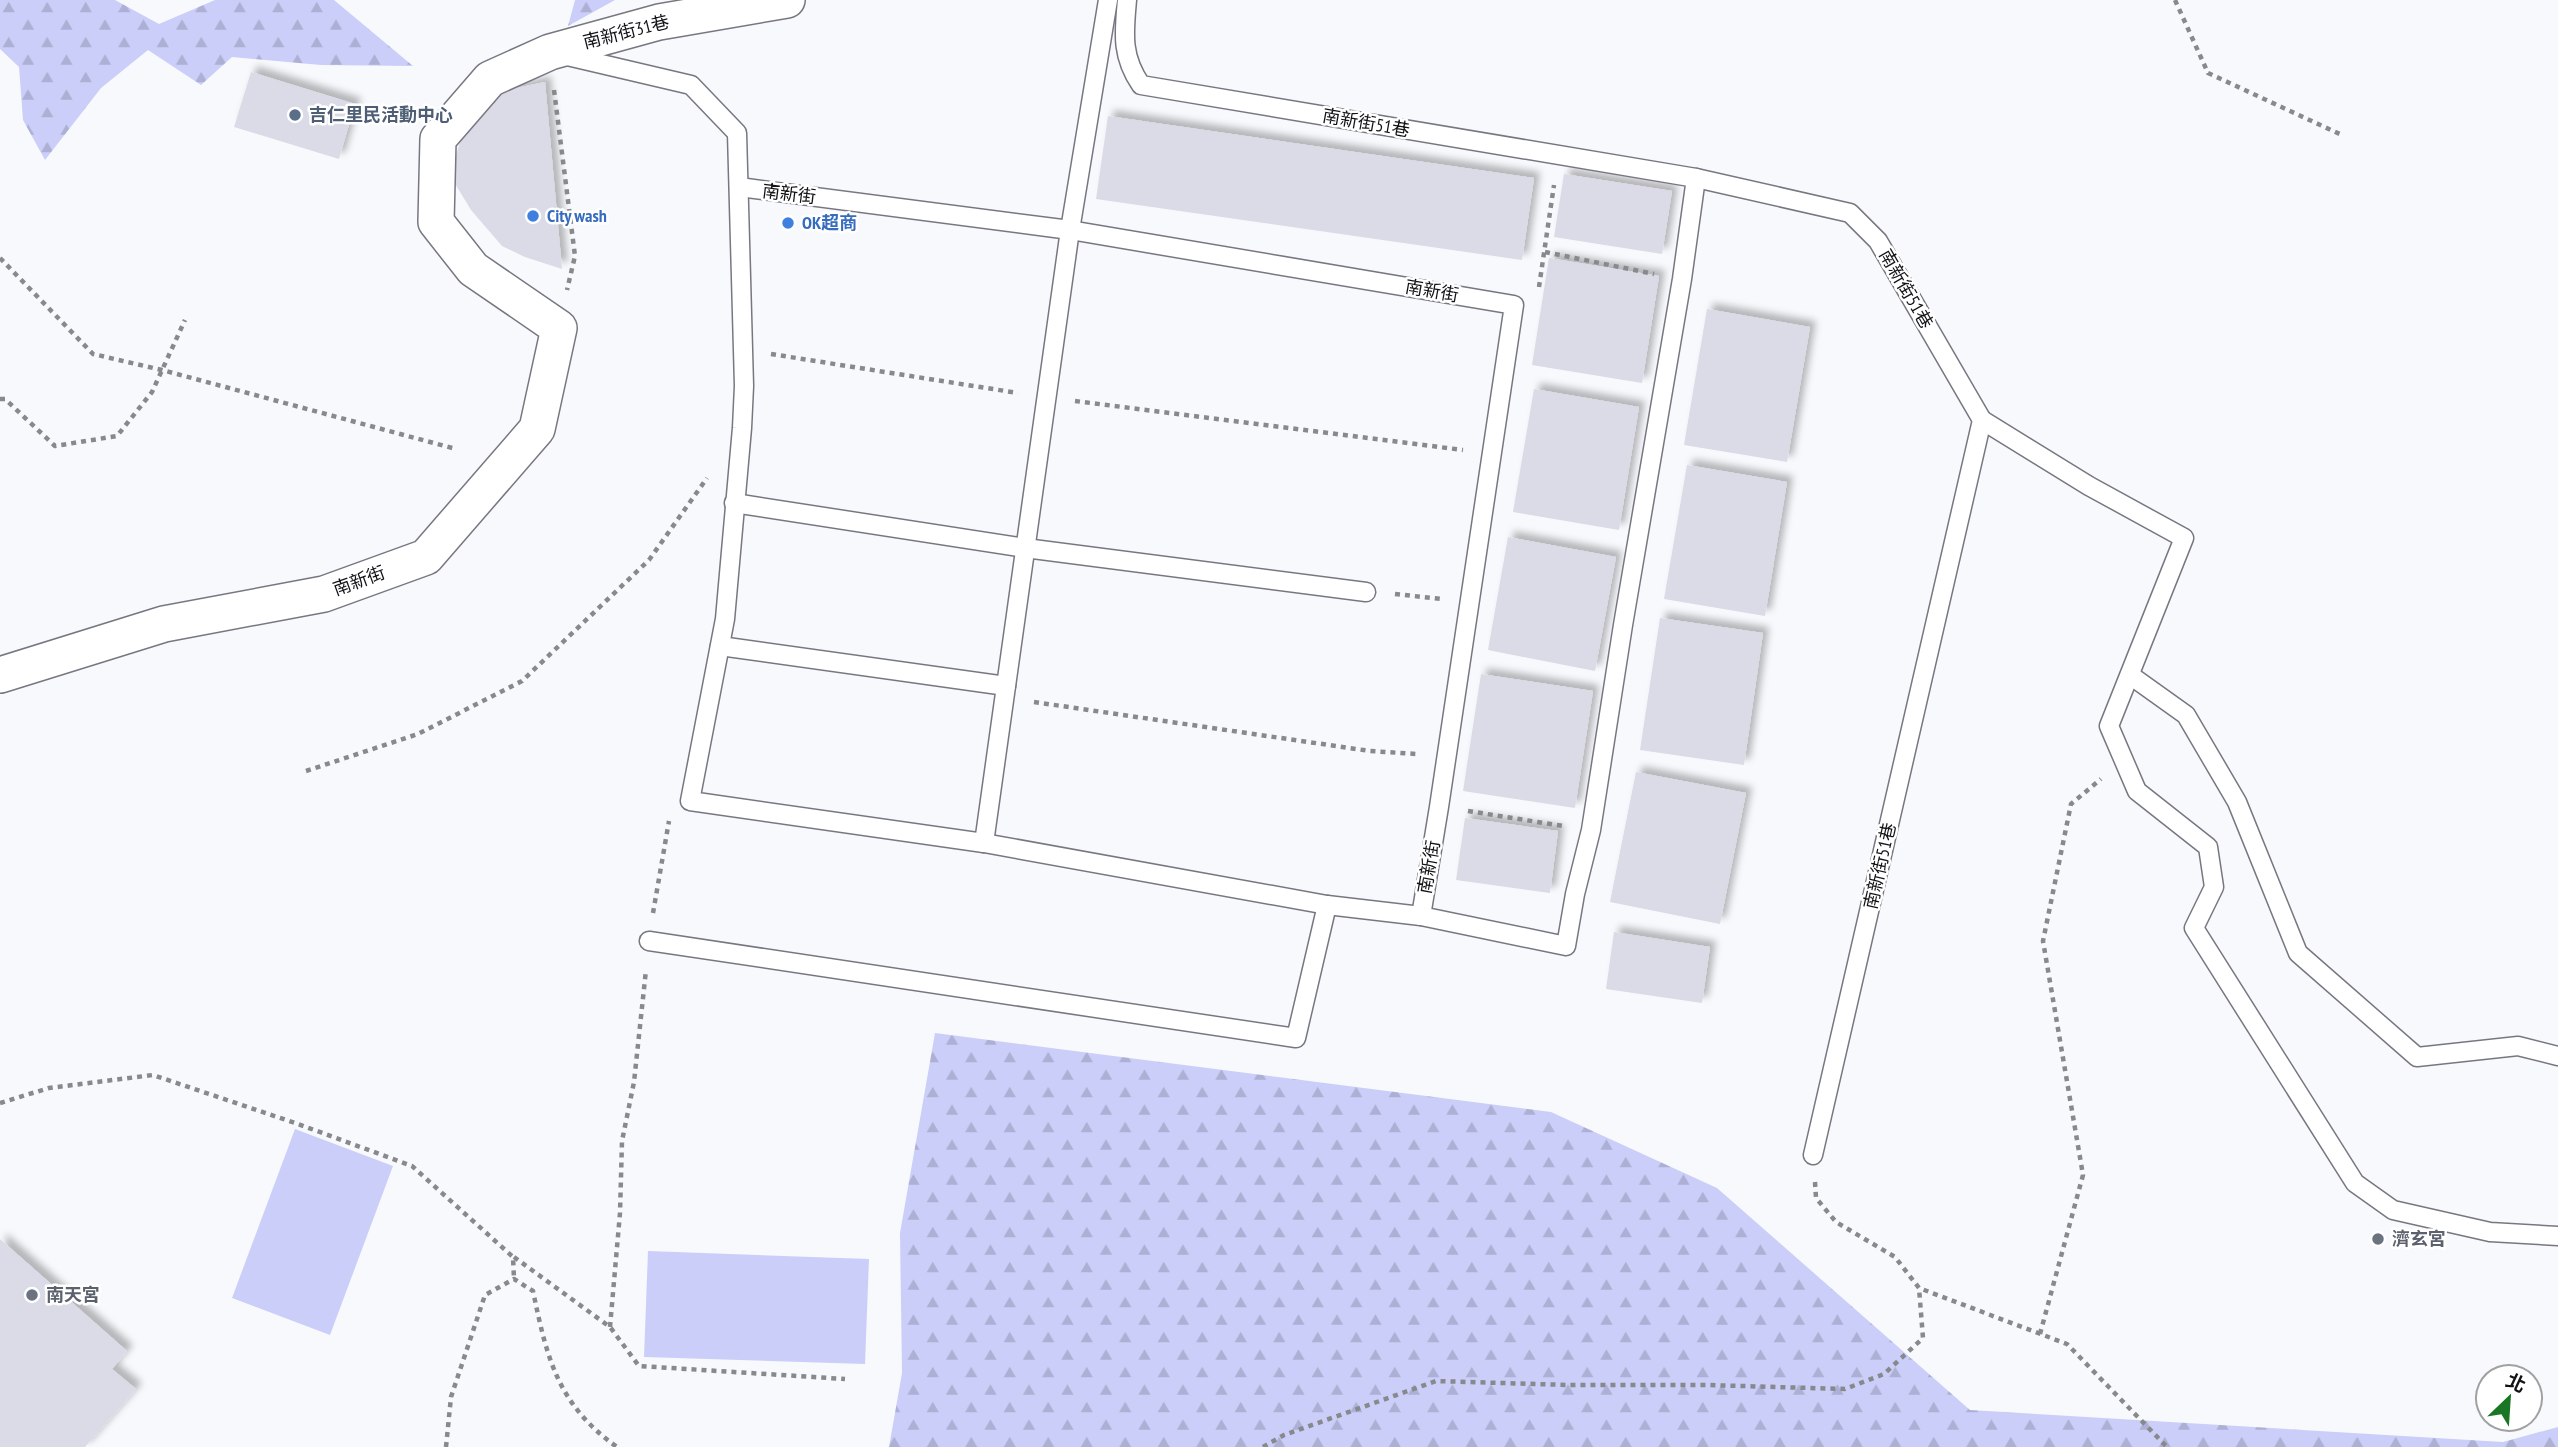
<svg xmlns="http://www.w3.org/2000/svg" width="2558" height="1447" font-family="'PT Sans Narrow','Noto Sans TC',sans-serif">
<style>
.forest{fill:url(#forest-firs)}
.green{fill:#cbcef8}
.building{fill:#dadbe6;filter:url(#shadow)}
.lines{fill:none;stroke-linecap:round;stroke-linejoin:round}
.service-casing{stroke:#777781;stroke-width:21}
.minor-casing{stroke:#777781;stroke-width:38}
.path{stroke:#88898d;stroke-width:4.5;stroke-dasharray:5 5;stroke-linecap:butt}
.service{stroke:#fff;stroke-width:18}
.minor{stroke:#fff;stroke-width:35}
.service-dot{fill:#5c6f8a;stroke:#fff;stroke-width:2.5}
.shop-dot{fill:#3f7fe0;stroke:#fff;stroke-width:2.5}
.worship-dot{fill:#6b7280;stroke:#fff;stroke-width:2.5}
.labels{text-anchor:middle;stroke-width:5;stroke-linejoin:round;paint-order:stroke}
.street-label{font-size:18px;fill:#131317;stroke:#fff}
.service-label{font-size:18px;font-weight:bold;fill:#4e5e75;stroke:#fff;text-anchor:start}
.shop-label{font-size:18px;font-weight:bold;fill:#366cbe;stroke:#fff;text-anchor:start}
.worship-label{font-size:18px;font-weight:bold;fill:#5b616d;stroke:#fff;text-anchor:start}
</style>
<defs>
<pattern id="forest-firs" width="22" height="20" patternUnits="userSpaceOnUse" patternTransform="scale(1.75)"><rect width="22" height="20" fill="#cbcef8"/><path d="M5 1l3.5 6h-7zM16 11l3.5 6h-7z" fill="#adb0d4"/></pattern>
<filter id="shadow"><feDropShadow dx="6" dy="-6" stdDeviation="3.5" flood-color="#0004"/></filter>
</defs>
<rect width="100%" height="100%" fill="#f8f9fd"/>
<g class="forest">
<polygon points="0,0 115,0 159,24 215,0 334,0 413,66 321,65 232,57 201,85 148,50 101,88 45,160 23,120 19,67 0,49"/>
<polygon points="575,0 615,0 568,26"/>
<polygon points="935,1033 1551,1112 1717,1188 1970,1410 2503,1442 2558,1427 2558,1447 889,1447 902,1373 900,1233"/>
</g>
<g class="green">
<polygon points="295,1129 393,1166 330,1335 232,1298"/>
<polygon points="648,1251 869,1259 865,1364 644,1357"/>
</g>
<g class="building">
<polygon points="251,72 355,104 339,159 234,127"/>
<polygon points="545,82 562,269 525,257 502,246 471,210 454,182 455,158 465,128 502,91"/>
<polygon points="1108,116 1534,178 1522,260 1096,199"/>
<polygon points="1564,174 1672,191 1662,254 1554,237"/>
<polygon points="1549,258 1659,276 1642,383 1532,365"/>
<polygon points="1707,309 1810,327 1787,462 1684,445"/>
<polygon points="1534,389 1639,407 1619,530 1513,512"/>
<polygon points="1687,465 1787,482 1765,616 1664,599"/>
<polygon points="1508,537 1616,557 1595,671 1488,650"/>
<polygon points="1660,618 1763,633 1744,765 1640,750"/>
<polygon points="1481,674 1593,691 1575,808 1463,791"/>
<polygon points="1636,772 1746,793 1720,924 1610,902"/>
<polygon points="1465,818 1558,831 1550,893 1456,880"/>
<polygon points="1614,932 1710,947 1702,1003 1606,989"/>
<polygon points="0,1239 127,1351 112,1369 136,1389 85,1447 0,1447"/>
</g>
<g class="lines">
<defs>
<g id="service">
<path d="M1127,0C1124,33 1121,56 1141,85L1696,178L1850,213L1878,241L1982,420L1813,1155"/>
<polyline points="563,55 691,85 737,133 744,386 742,428 725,619 690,801 984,843 1327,905 1421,916 1566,946 1575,894 1591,830 1623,625 1682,279 1696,178"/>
<polyline points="739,187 1070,230 1514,305 1439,807 1421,916"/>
<polyline points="1982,420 2089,486 2184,538 2109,726 2137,791 2208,847 2214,887 2194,928 2355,1183 2393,1210 2490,1232 2558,1236"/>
<polyline points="734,503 1025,548 1366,592"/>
<polyline points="720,646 1006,686"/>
<polyline points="2130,675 2186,715 2237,802 2298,953 2417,1057 2518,1046 2558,1056"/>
<polyline points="984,843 1070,230 1108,0"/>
<polyline points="649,941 1296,1038 1327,905"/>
</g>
<polyline id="minor" points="0,675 164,624 324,594 426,557 537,429 559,328 473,269 436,222 438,139 490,79 550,52 659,22 787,0"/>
</defs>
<use href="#service" class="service-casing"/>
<use href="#minor" class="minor-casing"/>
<g class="path">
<polyline points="2175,0 2208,73 2344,136"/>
<polyline points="554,90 575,256 567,290"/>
<polyline points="1545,252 1654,274"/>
<polyline points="0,258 93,354 162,370 456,449"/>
<polyline points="1539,287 1554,185"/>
<polyline points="771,354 1018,393"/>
<polyline points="0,399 5,399 55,446 117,436 152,392 185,320"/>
<polyline points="1075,401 1463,450"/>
<polyline points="1395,594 1442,599"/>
<polyline points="1034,702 1370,751 1417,754"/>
<polyline points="306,771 418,734 522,681 649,560 707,478"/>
<polyline points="1468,811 1563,826"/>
<polyline points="653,913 669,821"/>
<polyline points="0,1103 49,1088 153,1075 298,1124 412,1166 513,1257 514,1279"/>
<polyline points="1815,1182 1816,1198 1836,1222 1895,1257 1919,1288 2067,1344 2167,1447"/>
<polyline points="514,1257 610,1327 639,1366 845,1379"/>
<polyline points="610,1327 620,1213 622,1141 634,1082 646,970"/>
<polyline points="2040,1334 2083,1175 2043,941 2071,804 2101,779"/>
<path d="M446,1447L451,1397L485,1295L514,1279L533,1291C547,1359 558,1405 617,1447"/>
<polyline points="1263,1447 1284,1435 1436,1381 1568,1385 1707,1385 1845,1389 1884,1374 1923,1338 1919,1288"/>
</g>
<use href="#service" class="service"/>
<use href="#minor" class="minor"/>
</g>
<circle class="service-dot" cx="295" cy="115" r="7"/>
<g class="shop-dot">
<circle cx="533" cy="216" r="7"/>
<circle cx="788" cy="223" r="7"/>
</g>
<g class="worship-dot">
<circle cx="2378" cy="1239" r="7"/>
<circle cx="32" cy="1295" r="7"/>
</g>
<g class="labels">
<g class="street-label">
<text transform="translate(626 32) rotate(-14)" y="6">南新街31巷</text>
<text transform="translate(1366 123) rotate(10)" y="6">南新街51巷</text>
<text transform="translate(789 194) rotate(7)" y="6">南新街</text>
<text transform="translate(1906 289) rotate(60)" y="6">南新街51巷</text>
<text transform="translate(1432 291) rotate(10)" y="6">南新街</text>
<text transform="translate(359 581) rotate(-20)" y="6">南新街</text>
<text transform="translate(1880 866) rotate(-77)" y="6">南新街51巷</text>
<text transform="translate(1429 867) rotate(-80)" y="6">南新街</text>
</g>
<g class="service-label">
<text x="309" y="121">吉仁里民活動中心</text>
</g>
<g class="shop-label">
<text x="547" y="222">City wash</text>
<text x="802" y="229">OK超商</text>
</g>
<g class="worship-label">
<text x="2392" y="1245">濟玄宮</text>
<text x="46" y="1301">南天宮</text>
</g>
</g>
<g transform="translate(2509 1398) rotate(25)"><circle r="33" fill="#ffffff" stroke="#a1a1a2" stroke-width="2"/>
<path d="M0-5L12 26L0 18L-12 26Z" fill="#197625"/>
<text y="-10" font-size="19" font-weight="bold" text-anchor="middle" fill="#131317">北</text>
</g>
</svg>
